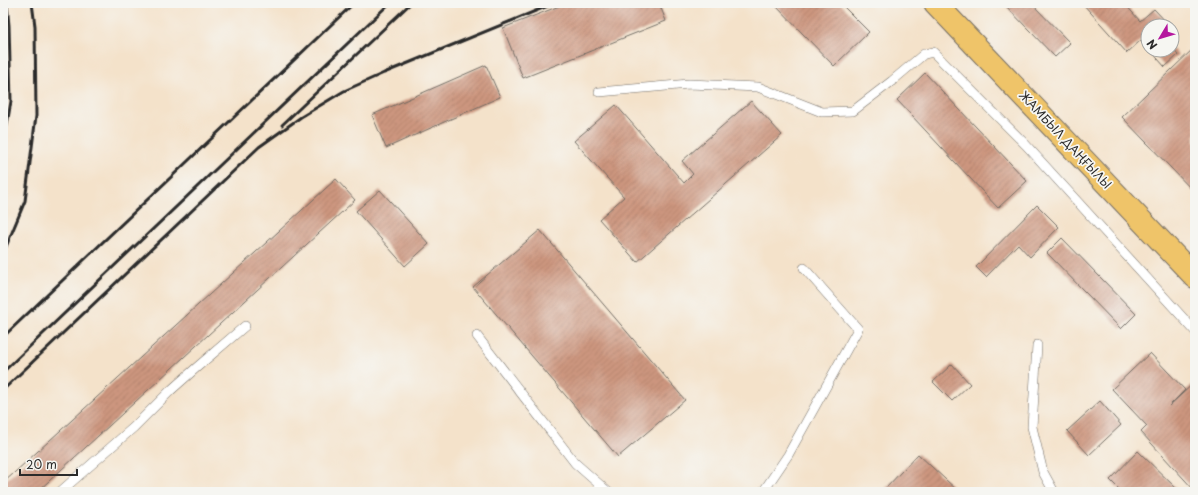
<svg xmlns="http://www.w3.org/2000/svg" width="1198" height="495" font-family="'Playpen Sans',sans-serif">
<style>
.building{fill:url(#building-hatch)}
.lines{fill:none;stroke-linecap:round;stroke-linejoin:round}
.service-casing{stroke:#716b63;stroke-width:10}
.primary-casing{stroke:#716b63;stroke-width:24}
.service{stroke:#fff;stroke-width:9}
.primary{stroke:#efc469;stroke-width:22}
.rail{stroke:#2b2b2b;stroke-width:3}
.labels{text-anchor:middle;stroke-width:3.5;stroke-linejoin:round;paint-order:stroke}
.street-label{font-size:12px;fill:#2b2b2b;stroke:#f6f6f2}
</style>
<defs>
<pattern id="building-hatch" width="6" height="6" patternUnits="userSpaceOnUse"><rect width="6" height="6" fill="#cd967f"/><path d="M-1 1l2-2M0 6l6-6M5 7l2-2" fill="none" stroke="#a77b68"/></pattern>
</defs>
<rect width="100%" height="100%" fill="#f6f6f2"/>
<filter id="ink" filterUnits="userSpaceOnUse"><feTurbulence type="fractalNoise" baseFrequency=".025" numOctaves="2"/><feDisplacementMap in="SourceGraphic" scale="8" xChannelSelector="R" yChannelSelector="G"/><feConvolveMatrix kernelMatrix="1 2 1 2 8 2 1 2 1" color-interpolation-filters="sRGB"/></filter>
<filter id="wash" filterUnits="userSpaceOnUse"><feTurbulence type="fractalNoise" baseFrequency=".012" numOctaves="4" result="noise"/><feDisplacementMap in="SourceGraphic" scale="16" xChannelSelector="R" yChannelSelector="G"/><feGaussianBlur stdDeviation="0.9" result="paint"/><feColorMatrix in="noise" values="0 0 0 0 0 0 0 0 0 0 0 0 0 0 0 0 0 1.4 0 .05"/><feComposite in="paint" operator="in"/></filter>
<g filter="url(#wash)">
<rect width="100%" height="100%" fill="#f4e2ca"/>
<g id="blocks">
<g class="building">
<polygon points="567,3 659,3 666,21 523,78 503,28"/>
<polygon points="775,3 840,3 869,32 834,66 774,4"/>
<polygon points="1003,3 1031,3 1070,43 1055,57"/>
<polygon points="1082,3 1124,3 1140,21 1154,9 1170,26 1148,26 1148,48 1141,40 1127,53"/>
<polygon points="1195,47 1195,193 1122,117"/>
<polygon points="1172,48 1178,55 1165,67 1150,50 1172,50"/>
<polygon points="486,65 500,97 386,148 372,115"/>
<polygon points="925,73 1027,181 998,208 897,100"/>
<polygon points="751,101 782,135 637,262 599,219 624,197 574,141 616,105 684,183 693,174 682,161"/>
<polygon points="336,179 355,200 37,492 3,492 3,483"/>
<polygon points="380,190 429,244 405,266 356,211"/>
<polygon points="1037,205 1059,227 1030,257 1018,244 986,277 976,267"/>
<polygon points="540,230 685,400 618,457 473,287"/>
<polygon points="1062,238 1136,314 1121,329 1047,253"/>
<polygon points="1150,353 1185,390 1169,406 1195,382 1195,491 1141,432 1147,426 1112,389"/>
<polygon points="952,364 970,384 952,401 933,382"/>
<polygon points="1100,401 1121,425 1089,455 1067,431"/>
<polygon points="1138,451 1180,492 1122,492 1110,480"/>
<polygon points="918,454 959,492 890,492 886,488"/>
</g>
</g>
</g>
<g filter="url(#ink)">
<use href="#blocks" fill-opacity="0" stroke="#716b63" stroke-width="1"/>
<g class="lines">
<defs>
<g id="service">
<polyline points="599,92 689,84 758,87 822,112 853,111 892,81 924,54 933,52 1026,145 1195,331"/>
<polyline points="477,336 575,463 608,492"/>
<polyline points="1037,345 1032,427 1043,472 1054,492"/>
<polyline points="60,492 134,427 170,391 196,368 245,326"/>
<polyline points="763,492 788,455 858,329 804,268"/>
</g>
<polyline id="primary" points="935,3 1195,277"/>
</defs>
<use href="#service" class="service-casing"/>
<use href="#primary" class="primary-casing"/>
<use href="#service" class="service"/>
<use href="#primary" class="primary"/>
<g class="rail">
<polyline points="282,125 411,3"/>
<polyline points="3,148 11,101 9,26 7,3"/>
<polyline points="3,254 25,201 36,116 35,26 32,3"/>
<polyline points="3,337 354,3"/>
<polyline points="3,372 390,3"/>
<polyline points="3,390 259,147 301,117 344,91 384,73 555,3"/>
</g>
</g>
</g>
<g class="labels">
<g class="street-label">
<text transform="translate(1065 140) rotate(47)" y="4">ЖАМБЫЛ ДАҢҒЫЛЫ</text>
</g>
</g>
<rect width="1198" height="495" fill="none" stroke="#f6f6f2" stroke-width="16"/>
<g transform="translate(1160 38) rotate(232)"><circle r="19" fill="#f6f6f2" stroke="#a5a5a2"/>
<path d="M0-3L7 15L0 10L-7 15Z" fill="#b5179e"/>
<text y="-6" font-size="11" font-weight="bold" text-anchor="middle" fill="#2b2b2b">N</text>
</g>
<path d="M20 469v6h57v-6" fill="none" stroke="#2b2b2b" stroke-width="2"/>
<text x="26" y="469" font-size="12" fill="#2b2b2b" stroke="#f6f6f2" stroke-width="3" paint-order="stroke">20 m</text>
</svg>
